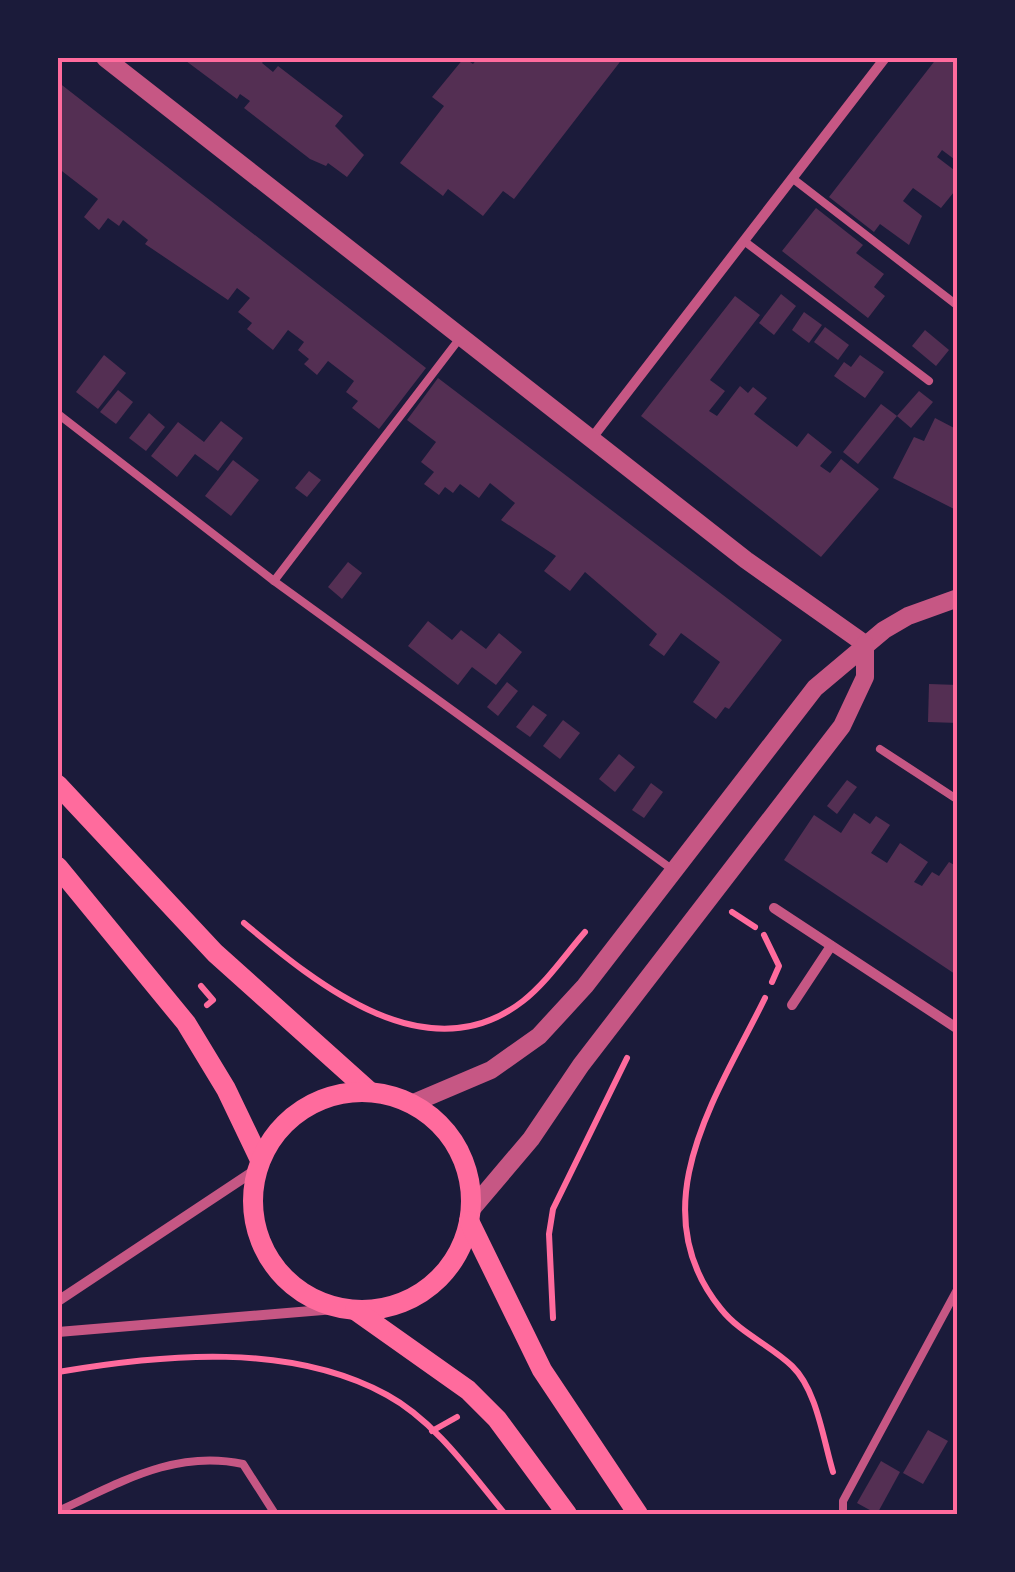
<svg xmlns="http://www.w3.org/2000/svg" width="1015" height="1572" font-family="'PT Serif',serif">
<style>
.building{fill:#542f53}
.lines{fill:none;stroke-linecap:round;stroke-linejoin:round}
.path{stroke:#ff6b9d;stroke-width:6}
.service{stroke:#c65784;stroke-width:8}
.minor{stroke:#c65784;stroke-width:10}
.tertiary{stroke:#c65784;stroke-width:18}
.secondary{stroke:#ff6b9d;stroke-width:20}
.neatline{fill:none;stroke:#ff6b9d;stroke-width:4}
</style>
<rect width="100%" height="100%" fill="#1b1b3a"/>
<g class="building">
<polygon points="182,58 266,58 262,63 273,72 278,66 343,116 335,126 364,155 347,177 328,163 326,166 310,159 244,108 250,101 240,94 237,99"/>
<polygon points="464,58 473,64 478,58 623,58 514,199 503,191 483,216 448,189 443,196 400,163 444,106 432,97"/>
<polygon points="937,58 958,58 958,162 942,150 937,157 958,173 958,187 941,208 913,188 909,193 903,201 922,216 909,245 880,224 874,232 829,197"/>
<polygon points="58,82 426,368 379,429 352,408 358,401 346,392 354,381 328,361 317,375 304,364 309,359 298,350 304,342 288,330 273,350 247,329 252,323 238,312 250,298 237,288 228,300 145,244 148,240 123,220 119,226 108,218 99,230 84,217 98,199 58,168"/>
<polygon points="816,208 863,245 856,253 884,274 874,287 885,296 868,318 782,251"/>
<polygon points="781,294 796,306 774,335 759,323"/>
<polygon points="735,296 760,315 710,380 725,391 709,411 717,416 740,386 748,393 753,387 767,398 754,414 797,447 808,433 832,452 820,466 830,473 841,459 879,489 821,557 641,416"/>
<polygon points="804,312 822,325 809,343 792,330"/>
<polygon points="825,327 849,345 838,360 814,342"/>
<polygon points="925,330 949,350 936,366 912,346"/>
<polygon points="104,355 126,373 98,409 76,392"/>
<polygon points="860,355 884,372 865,398 834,376 844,362 851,367"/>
<polygon points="438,378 782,640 729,709 725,707 716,719 693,702 720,662 681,633 664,656 649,645 657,634 585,572 570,591 544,571 556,556 501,520 515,503 490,483 479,498 460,484 453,493 445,487 439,495 424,484 434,472 421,462 436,442 407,420"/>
<polygon points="118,390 133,402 116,424 100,412"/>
<polygon points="919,391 933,402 911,428 897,416"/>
<polygon points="881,404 897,416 858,464 843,452"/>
<polygon points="149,413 165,427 146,451 129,438"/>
<polygon points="935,418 958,430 958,511 893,478 914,437 924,441"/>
<polygon points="221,421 243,438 218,471 195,454 177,477 151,456 178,422 204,442"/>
<polygon points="233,460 259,480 231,516 205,496"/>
<polygon points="309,471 321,480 307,497 295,488"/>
<polygon points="348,562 362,573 342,599 328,587"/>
<polygon points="428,621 452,640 461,630 486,649 499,633 522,652 496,685 472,667 458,685 408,646"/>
<polygon points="507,682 518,691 498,716 487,707"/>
<polygon points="929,684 958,685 958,723 928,722"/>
<polygon points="533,705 547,715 530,737 516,727"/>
<polygon points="563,720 580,733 560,759 543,746"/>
<polygon points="619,754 635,767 615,792 599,779"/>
<polygon points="847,780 857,787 837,814 827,806"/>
<polygon points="651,783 663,792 644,818 632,810"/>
<polygon points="854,813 870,824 876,816 890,825 871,853 887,863 900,843 928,862 914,882 922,886 932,872 939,876 949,862 958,867 958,976 784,860 814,815 841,833"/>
<polygon points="928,1430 948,1441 923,1484 903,1473"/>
<polygon points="881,1461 900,1472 877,1514 857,1503"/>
</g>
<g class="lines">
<g class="path">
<polyline points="732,912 755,927"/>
<path d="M244,923C318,985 428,1075 523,1001C547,982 565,955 585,932"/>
<polyline points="764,935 779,966 772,982"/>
<polyline points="201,986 213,1000 207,1005"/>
<path d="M765,998C718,1094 638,1207 721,1309C740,1333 770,1345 792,1366C817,1390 823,1439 833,1472"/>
<polyline points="553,1318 549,1234 553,1209 627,1058"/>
<path d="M58,1372C163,1354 290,1342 387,1395C435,1421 471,1473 505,1514"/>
<polyline points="432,1431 457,1417"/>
</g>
<g class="service">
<polyline points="792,178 958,306"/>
<polyline points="744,241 929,381"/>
<polyline points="58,414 274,581 673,870"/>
<polyline points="274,581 460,338"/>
<polyline points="880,749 958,800"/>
<path d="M58,1511C118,1484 174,1449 243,1464L275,1514"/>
<polyline points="843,1514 843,1501 958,1288"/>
</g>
<g class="minor">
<polyline points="592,438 885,58"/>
<polyline points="774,908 958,1029"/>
<polyline points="792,1005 831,946"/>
<polyline points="58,1301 257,1169"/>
<polyline points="58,1332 347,1308"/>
</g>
<g class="tertiary">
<polyline points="105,58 746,560 865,644"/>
<polyline points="411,1104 491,1070 539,1036 585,986 815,688 884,630 908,616 958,598"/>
<polyline points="470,1211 531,1139 581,1065 842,726 865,677 865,644"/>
</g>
<g class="secondary">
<polyline points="58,785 215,953 370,1092"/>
<polyline points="58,867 186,1023 226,1089 260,1160"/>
<circle cx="362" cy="1201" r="109"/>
<polyline points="469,1221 542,1370 638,1514"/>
<polyline points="355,1310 468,1390 497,1419 567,1514"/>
</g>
</g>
<rect width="1015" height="1572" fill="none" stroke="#1b1b3a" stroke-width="120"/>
<rect x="60" y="60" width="895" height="1452" class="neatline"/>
</svg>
